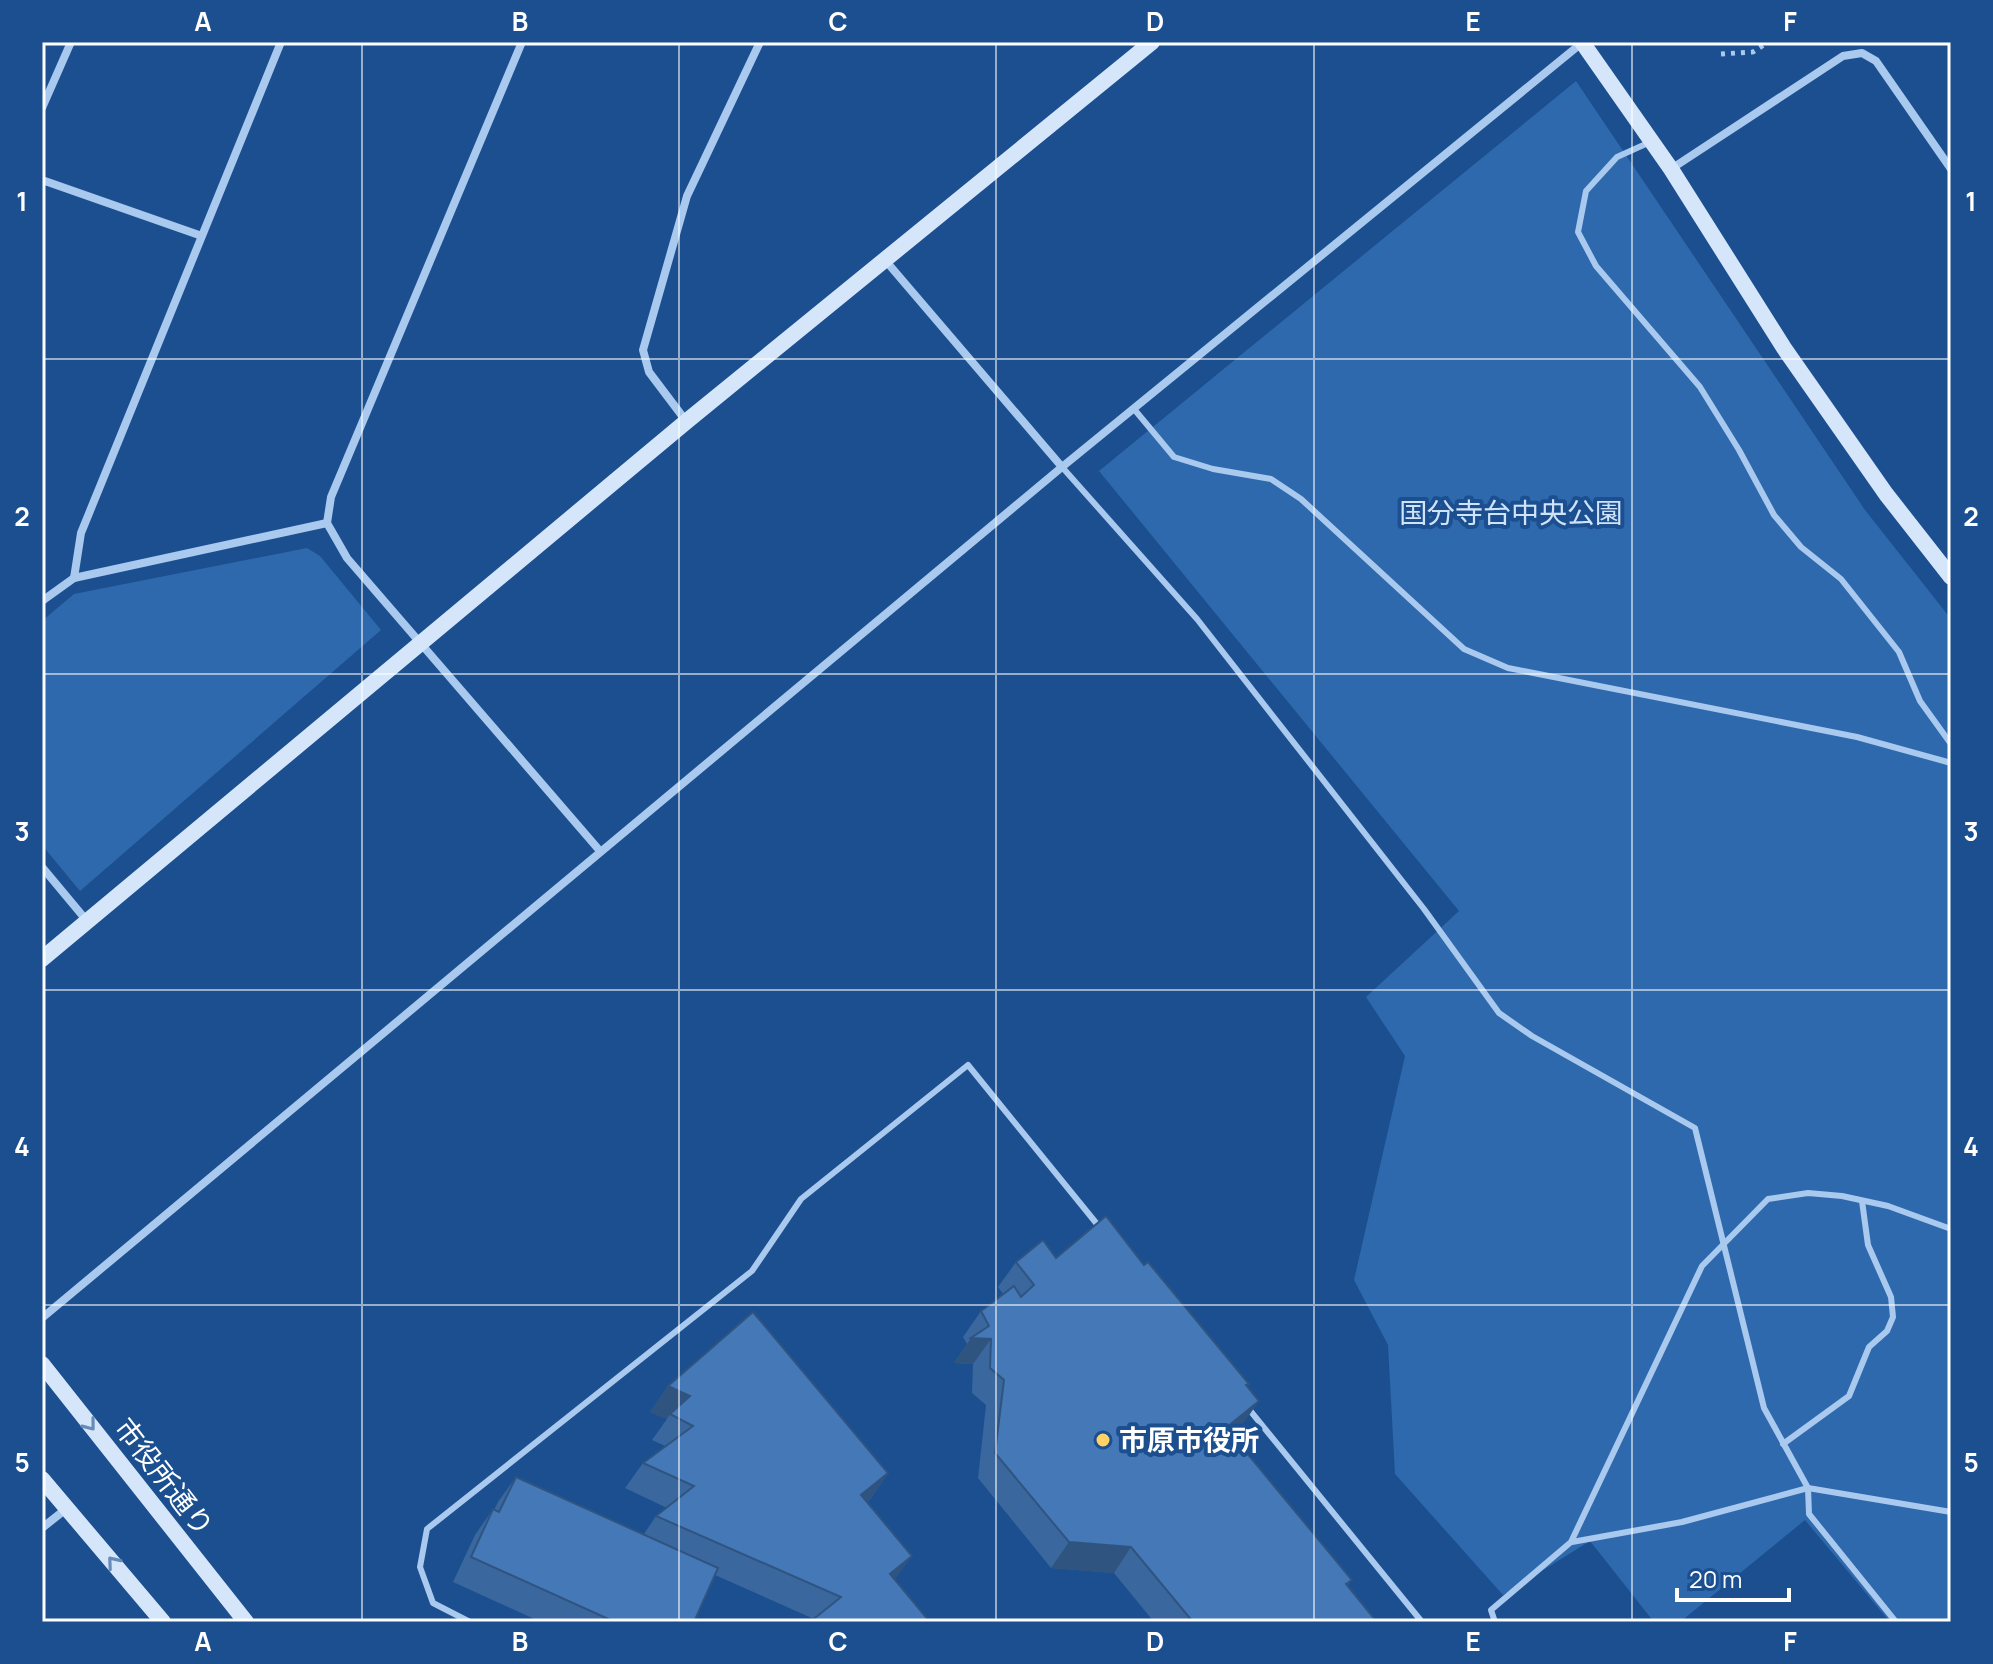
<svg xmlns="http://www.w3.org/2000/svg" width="1993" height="1664" font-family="Manrope,'Noto Sans JP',sans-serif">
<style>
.green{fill:#2e69ad}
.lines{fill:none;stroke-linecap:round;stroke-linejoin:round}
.path{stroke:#a9c9ee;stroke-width:5;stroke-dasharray:4 6;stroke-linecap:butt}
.lane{stroke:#a9c9ee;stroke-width:6}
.street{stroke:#a9c9ee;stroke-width:8}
.secondary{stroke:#d6e6fa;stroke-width:16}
.wall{fill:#3a679d}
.shaded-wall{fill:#305480}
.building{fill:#4478b7;stroke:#305480;stroke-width:2}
.oneway{stroke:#668bba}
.grid{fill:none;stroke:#fff;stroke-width:2;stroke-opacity:0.55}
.poi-dot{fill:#ffd166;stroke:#1b4f8f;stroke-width:3}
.labels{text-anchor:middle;stroke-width:8;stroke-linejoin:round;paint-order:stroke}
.park-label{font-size:28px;fill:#cfe3fa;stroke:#1b4f8f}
.poi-label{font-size:28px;font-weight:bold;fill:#fff;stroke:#1b4f8f;text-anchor:start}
.street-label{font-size:28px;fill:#fff;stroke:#1b4f8f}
.neatline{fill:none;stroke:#fff;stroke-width:3}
.grid-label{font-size:26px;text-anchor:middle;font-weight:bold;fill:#fff}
</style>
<rect width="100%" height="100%" fill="#1b4f8f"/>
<g class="green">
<polygon points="1576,81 1865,510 1951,619 1951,1622 1890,1622 1805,1520 1680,1622 1654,1622 1590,1541 1503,1595 1395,1474 1388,1345 1354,1280 1405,1056 1366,997 1459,911 1099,471"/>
<polygon points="307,548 320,556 381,630 80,891 42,845 42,621 74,594"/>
</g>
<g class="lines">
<polyline class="path" points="1721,54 1753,52 1768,42"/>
<g class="lane">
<polyline points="1648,143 1617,157 1586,191 1578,232 1596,266 1700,387 1739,450 1774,515 1801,547 1841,579 1899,652 1920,701 1951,744"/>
<polyline points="1134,409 1174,457 1213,469 1271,479 1301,499 1464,649 1508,668 1857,737 1951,763"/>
<polyline points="1062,467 1197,619 1424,909 1499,1013 1532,1036 1695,1128 1764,1408 1808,1488 1951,1512"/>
<polyline points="1248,1408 1422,1622"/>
<polyline points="1783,1444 1849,1396 1869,1347 1887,1331 1893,1317 1891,1297 1868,1245 1862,1201"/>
<polyline points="1572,1542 1682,1522 1808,1488 1809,1514 1896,1622"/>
<polyline points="470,1622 433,1603 420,1567 427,1529 752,1271 801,1199 968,1065 1101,1229"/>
<polyline points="1495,1622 1491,1610 1571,1542 1702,1266 1768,1199 1808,1193 1842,1196 1888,1206 1951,1229"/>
</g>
<g class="street">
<polyline points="522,42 331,497 327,523 347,558 600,851"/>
<polyline points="42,108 71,42"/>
<polyline points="1671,169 1843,56 1862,53 1876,61 1951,169"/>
<polyline points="42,180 199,235"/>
<polyline points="885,260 1062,467"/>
<polyline points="686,421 649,372 643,350 687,196 760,42"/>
<polyline points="74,578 81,533 281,42"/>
<polyline points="42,601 74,578 327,523"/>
<polyline points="42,867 87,921"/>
<polyline points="42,1318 1062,467 1583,42"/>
<polyline points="42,1528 66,1509"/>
</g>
<g class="secondary">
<polyline points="1582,42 1671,169 1784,348 1886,494 1951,577"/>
<polyline points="42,959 687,421 1152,42"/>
<polyline points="42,1364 246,1622"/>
<polyline points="42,1479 163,1622"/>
</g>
</g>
<g class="wall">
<polygon points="1056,1258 1144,1265 1246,1387 1241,1427 1232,1435 1352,1580 1347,1586 1377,1622 1154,1622 1114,1573 1051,1568 978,1478 986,1405 972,1393 973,1364 954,1363 967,1344 963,1337 981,1311 1003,1294 998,1287 1016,1262"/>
<polygon points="668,1386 888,1473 871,1498 867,1502 912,1556 814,1619 715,1575 694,1622 541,1622 453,1582 475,1535 493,1509 494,1510 498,1502 516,1477 644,1534 656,1516 667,1508 625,1488 643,1463 665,1446 652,1440 667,1419 650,1412"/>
</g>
<g class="shaded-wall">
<polygon points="971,1338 991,1339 973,1364 954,1363"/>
<polygon points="668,1386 690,1396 670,1414 667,1419 650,1412"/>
<polygon points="1259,1401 1241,1427 1209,1454 1226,1428"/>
<polygon points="888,1473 871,1498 843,1521 861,1495"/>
<polygon points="1069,1542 1131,1547 1114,1573 1051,1568"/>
<polygon points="912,1556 894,1581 890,1574"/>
</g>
<g class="building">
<polygon points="1106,1216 1144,1265 1148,1262 1249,1384 1246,1385 1259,1401 1226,1428 1352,1580 1346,1584 1377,1622 1193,1622 1131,1547 1069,1542 995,1453 1004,1380 990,1368 991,1339 971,1338 989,1326 981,1311 1014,1286 1021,1297 1034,1285 1016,1262 1043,1240 1056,1258"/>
<polygon points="753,1312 888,1473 861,1495 912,1556 890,1574 930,1622 810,1622 841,1597 656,1516 694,1486 643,1463 693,1426 670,1414 690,1396 668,1386"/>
<polygon points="516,1477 718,1568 694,1622 615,1622 471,1557 493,1509 499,1512"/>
</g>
<defs><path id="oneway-chevron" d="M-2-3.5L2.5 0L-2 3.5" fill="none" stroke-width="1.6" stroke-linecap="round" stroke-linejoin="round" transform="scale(2)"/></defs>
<g class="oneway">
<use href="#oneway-chevron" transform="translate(90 1425) rotate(52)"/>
<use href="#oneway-chevron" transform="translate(113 1562) rotate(-130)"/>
</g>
<path class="grid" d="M362,42V1622M679,42V1622M996,42V1622M1314,42V1622M1632,42V1622M42,359H1951M42,674H1951M42,990H1951M42,1305H1951"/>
<circle class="poi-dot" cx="1103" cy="1440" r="8"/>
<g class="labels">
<g class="park-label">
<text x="1511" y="523">国分寺台中央公園</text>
</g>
<g class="poi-label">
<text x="1119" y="1450">市原市役所</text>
</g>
<g class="street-label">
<text transform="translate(164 1477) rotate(52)" y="10">市役所通り</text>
</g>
</g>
<rect width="1993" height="1664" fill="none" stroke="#1b4f8f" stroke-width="88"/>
<path d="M1677 1588v12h112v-12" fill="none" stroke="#ffffff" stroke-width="4"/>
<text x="1689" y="1588" font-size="24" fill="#ffffff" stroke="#1b4f8f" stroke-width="6" paint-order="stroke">20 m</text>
<rect x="44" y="44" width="1905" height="1576" class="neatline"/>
<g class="grid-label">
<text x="203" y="31">A</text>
<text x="520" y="31">B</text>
<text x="838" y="31">C</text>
<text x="1155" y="31">D</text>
<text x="1473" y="31">E</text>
<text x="1790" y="31">F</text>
<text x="22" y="211">1</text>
<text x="1971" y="211">1</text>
<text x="22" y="526">2</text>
<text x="1971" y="526">2</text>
<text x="22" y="841">3</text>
<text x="1971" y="841">3</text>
<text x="22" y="1156">4</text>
<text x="1971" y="1156">4</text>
<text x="22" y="1472">5</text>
<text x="1971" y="1472">5</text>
<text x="203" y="1651">A</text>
<text x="520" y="1651">B</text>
<text x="838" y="1651">C</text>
<text x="1155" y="1651">D</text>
<text x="1473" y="1651">E</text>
<text x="1790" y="1651">F</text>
</g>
</svg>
